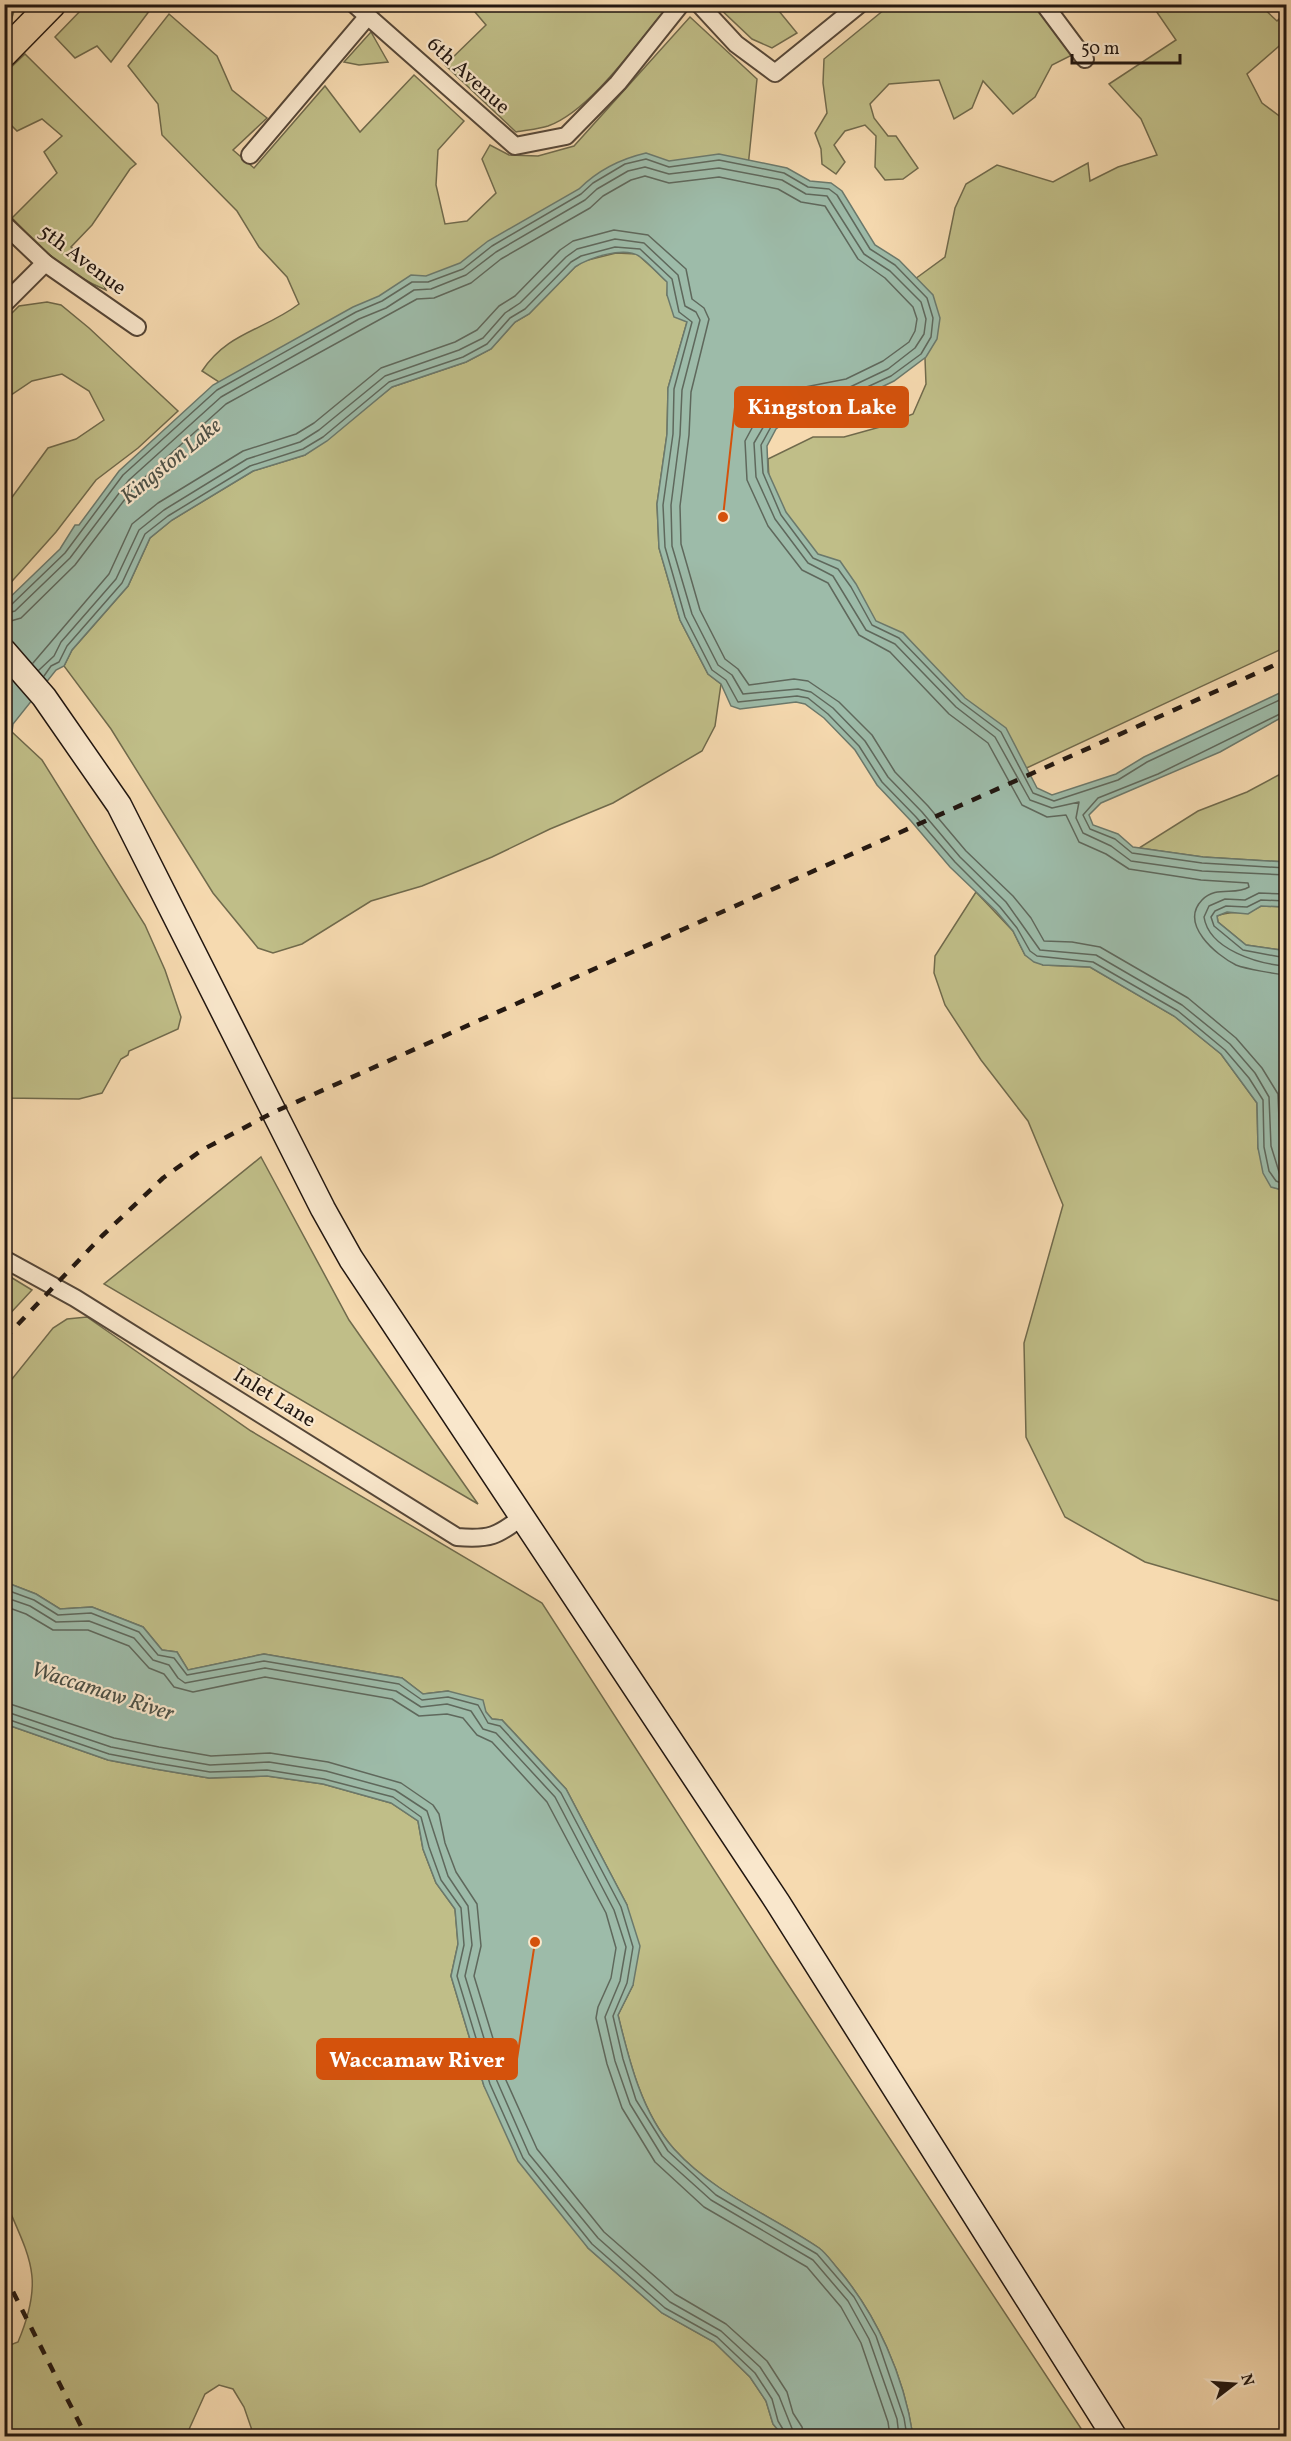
<svg xmlns="http://www.w3.org/2000/svg" width="1291" height="2441" font-family="Vollkorn,serif">
<style>
.green{fill:#c0be88;stroke:#706a4c;stroke-width:1.5}
.water{fill:#9dbba9;stroke:#6b796c;stroke-width:1.5}
.lines{fill:none;stroke-linecap:round;stroke-linejoin:round}
.shore{stroke:#5f685c;stroke-width:1.5}
.minor-casing{stroke:#564738;stroke-width:20}
.secondary-casing{stroke:#211610;stroke-width:27}
.primary-casing{stroke:#211610;stroke-width:30}
.minor{stroke:#f9e7cc;stroke-width:16}
.secondary{stroke:#f9e7cc;stroke-width:24}
.primary{stroke:#f6dab0;stroke-width:27}
.rail{stroke:#211610;stroke-width:4.5;stroke-dasharray:10 10;stroke-linecap:butt}
.labels{text-anchor:middle;stroke-width:4.5;stroke-linejoin:round;paint-order:stroke}
.street-label{font-size:21px;fill:#211610;stroke:#f9e7cc}
.water-label{font-size:22px;font-style:italic;fill:#4c5046;stroke:#f9e7cc}
.leader{fill:none;stroke:#d4520c;stroke-width:2}
.callout-dot{fill:#d4520c;stroke:#f9e7cc;stroke-width:2}
.callout{fill:#d4520c;stroke:#d4520c;stroke-width:2}
.callout-label{font-size:22px;text-anchor:middle;font-weight:bold;fill:#fff}
</style>
<rect width="100%" height="100%" fill="#f6dab0"/>
<filter id="stains"><feTurbulence type="fractalNoise" baseFrequency=".00333" numOctaves="4"/><feColorMatrix values="0 0 0 0 .2 0 0 0 0 .09 0 0 0 0 .02 0 0 0 .5 -.17"/></filter>
<radialGradient id="worn" r=".72"><stop offset=".6" stop-color="#630" stop-opacity="0"/><stop offset="1" stop-color="#630" stop-opacity=".3"/></radialGradient>
<g class="green">
<polygon points="5,5 20,5 14,11 5,41"/>
<polygon points="152,5 153,6 111,62 97,46 75,58 55,37 86,5"/>
<path d="M469,5H669C639,40 592,110 548,126C539,129 527,130 516,132L445,65L486,25Z"/>
<polygon points="716,5 774,5 797,33 772,48 752,39"/>
<polygon points="890,5 1033,5 1074,54 1052,65 1035,97 1013,114 983,81 972,108 954,119 939,80 889,84 870,104 874,118 888,136 896,136 918,168 903,179 885,180 875,167 876,136 865,125 845,131 834,145 845,162 836,174 822,164 821,149 815,133 827,113 823,83 824,59"/>
<polygon points="1152,5 1260,5 1277,21 1286,12 1286,40 1247,74 1262,103 1286,121 1286,647 1018,772 945,703 770,502 768,459 813,437 844,437 880,427 913,414 926,384 924,333 915,279 945,257 955,208 966,184 997,165 1053,182 1088,163 1090,181 1118,167 1157,155 1141,119 1109,84 1176,40"/>
<path d="M169,14L217,56L232,90L267,118L233,150L254,168L325,86L360,132L414,75L464,121L438,150L436,185L445,224L467,221L496,193L482,159L490,145L509,155L538,156L574,146L690,17L757,79L748,167L225,386L202,371C228,332 263,331 299,304L287,277L259,247L237,211L162,135L158,104L128,66Z"/>
<polygon points="371,32 388,62 359,65 344,62"/>
<path d="M25,54L136,164L130,169L92,225L71,247L95,267L106,290C66,274 41,248 12,218L57,173L44,152L62,136L42,119L17,131L5,119L4,74Z"/>
<polygon points="616,253 637,254 668,282 667,295 687,322 668,388 667,434 657,504 659,548 680,620 708,674 721,684 715,726 702,751 613,803 550,829 492,857 422,886 371,901 302,944 273,953 258,948 213,893 111,729 64,666 72,650 128,586 150,538 172,520 253,471 305,455 392,387 466,362 491,349 515,322 529,314 575,267 584,261"/>
<polygon points="47,302 61,305 89,328 178,411 138,448 96,480 56,532 5,589 5,495 10,500 48,448 76,439 104,420 89,391 62,374 32,381 5,399 5,320 19,306"/>
<polygon points="12,732 42,760 145,925 165,970 181,1017 178,1029 129,1051 128,1055 121,1059 102,1093 79,1099 5,1098 4,735"/>
<polygon points="1286,771 1286,862 1203,857 1139,848 1198,811 1247,792"/>
<polygon points="976,892 1013,931 1025,955 1043,965 1090,967 1174,1016 1221,1054 1257,1103 1258,1148 1272,1187 1286,1191 1286,1603 1145,1562 1065,1517 1026,1437 1024,1343 1063,1205 1028,1121 981,1060 945,1005 934,973 935,956"/>
<path d="M1261,906L1286,907V954L1281,950L1246,945L1218,922L1217,916C1235,909 1243,917 1261,906Z"/>
<polygon points="261,1157 349,1320 478,1504 104,1284"/>
<polygon points="4,1273 32,1290 5,1319 4,1319"/>
<path d="M87,1317L251,1431L542,1603L776,1966L1086,2436H913C904,2376 877,2315 838,2269C832,2262 826,2253 819,2248C769,2214 716,2195 674,2149C642,2113 629,2061 618,2015L633,1985L627,1905L566,1789L502,1720L492,1719L486,1712L448,1691L423,1694L402,1678L264,1654L188,1670L177,1652L162,1650L143,1627L92,1607L60,1609L36,1594L5,1582L4,1389L53,1328L67,1319Z"/>
<path d="M5,1724L108,1760L155,1769L209,1778L267,1776L323,1784L391,1803L418,1821L423,1849L436,1883L455,1909L458,1944L451,1976L484,2086L588,2248L662,2313L714,2342L750,2377L766,2401L773,2424L783,2436H254L244,2407L233,2389L219,2385L205,2394L186,2436H5V2347L18,2342C45,2278 30,2259 5,2200Z"/>
</g>
<g class="water">
<path d="M646,153L669,161L719,154L787,168L810,181L831,183L842,191L875,245L899,260L933,295L940,318L937,339L926,357L894,381L855,400L809,408L795,415L776,429L767,446L768,472L786,512L818,554L840,561L856,584L876,621L903,633L965,698L1006,728L1037,788L1052,795L1116,774L1144,757L1286,690V715L1220,752L1101,803L1089,815L1093,825L1118,834L1133,847L1203,857L1286,862V907L1261,906L1248,914L1227,912L1217,916L1218,922L1246,945L1281,950L1286,954V1191L1271,1187L1263,1173L1258,1148L1257,1103L1221,1054L1174,1016L1090,967L1043,965L1034,962L1025,955L1013,931L996,911L950,867L911,821L877,785L855,750L824,718L805,704L796,702L740,709L731,706L721,684L708,674L680,620L659,548L657,504L667,434L668,388L687,322L674,317L667,295V282C658,274 649,263 639,256C623,246 589,258 575,267L529,314L515,322L491,349L466,362L392,387L327,441L305,455L253,471L172,520L150,538L128,586L72,650L64,666L56,670L13,724L12,732L5,735L4,603L60,549L75,525H79L119,471L213,385L353,307L379,296L411,275L426,276L460,263L488,241L579,189C598,170 620,159 646,153Z"/>
<path d="M5,1582L36,1594L60,1609L92,1607L143,1627L162,1650L177,1652L188,1670L264,1654L402,1678L423,1694L448,1691L483,1700L486,1712L492,1719L502,1720L566,1789L627,1905L640,1946L633,1985L618,2015C629,2060 642,2114 674,2149C716,2195 769,2214 819,2248C826,2253 832,2262 838,2269C877,2315 904,2376 913,2436H783L773,2424L766,2401L750,2377L714,2342L662,2313L588,2248L518,2161L484,2086L451,1976L458,1944L455,1909L436,1883L423,1849L418,1821L391,1803L323,1784L267,1776L209,1778L155,1769L108,1760L5,1724Z"/>
</g>
<g class="lines">
<g class="shore">
<polyline points="4,607 11,605 65,553 123,475 217,390 356,312 382,301 412,282 428,282 463,269 492,246 581,194 593,183 625,164 646,159 669,167 719,160 784,173 808,187 829,189 837,195 870,249 895,265 927,298 933,318 931,337 921,354 891,376 852,394 807,403 772,425 761,445 763,473 781,515 813,558 838,569 851,587 872,625 899,638 961,702 1001,732 1033,793 1054,801 1118,780 1147,762 1286,697"/>
<polyline points="4,614 15,611 70,558 129,480 221,397 359,319 386,308 414,290 431,289 466,275 496,252 585,200 597,189 628,171 645,167 669,174 719,168 782,180 806,194 827,196 864,254 890,271 921,302 926,319 924,334 915,348 888,369 850,387 804,396 768,419 754,443 756,477 775,519 808,563 833,576 866,630 895,644 956,707 995,737 1030,800 1052,808 1079,802 1076,818 1083,833 1111,846 1131,861 1202,871 1286,875"/>
<path d="M4,623L21,618L75,565L135,486L226,404L417,299L434,298L471,283L501,259L590,208L603,196L631,180L645,176L669,183L719,177L778,189L801,202L825,206L858,259L885,278L913,307L917,319L915,331L909,342L883,361L846,379L800,388L760,413L745,441L747,480L768,526L802,570L828,583L859,635L890,652L949,714L988,743L1022,805L1047,817L1066,815L1079,842L1106,854L1129,869L1201,880L1248,883L1249,887C1235,896 1216,885 1202,900C1179,924 1216,955 1236,965C1246,969 1276,974 1286,975"/>
<polyline points="33,663 109,574 132,524 158,503 243,451 296,434 314,423 381,368 455,342 477,330 499,306 515,296 560,250 573,241 614,230 648,235 686,269 692,299 704,308 709,319 691,392 689,435 680,506 681,544 700,610 725,659 738,669 749,685 794,679 808,681 839,702 872,735 895,772 928,806 966,851 1013,896 1031,918 1044,941 1072,942 1100,947 1188,998 1236,1038 1262,1068 1278,1094 1280,1145 1286,1167"/>
<polyline points="39,670 54,656 61,642 116,579 139,530 164,510 247,459 300,442 319,430 385,376 459,350 483,338 505,313 520,303 566,257 577,249 615,239 644,243 678,275 685,306 696,312 700,320 682,390 680,435 671,505 672,546 692,614 718,665 732,675 743,694 798,689 811,692 833,708 865,741 888,777 922,812 960,857 1006,902 1040,950 1096,955 1182,1005 1230,1044 1255,1073 1269,1097 1271,1146 1280,1175 1286,1177"/>
<polyline points="44,676 51,666 59,662 67,646 122,583 145,534 168,516 250,466 303,449 323,437 389,382 463,357 487,344 510,318 525,309 571,262 581,256 615,247 640,249 672,279 679,312 692,322 674,389 673,434 663,505 665,547 685,617 712,670 726,680 738,702 797,696 808,698 828,714 859,746 882,782 916,817 955,862 1000,907 1017,928 1030,951 1037,956 1093,962 1178,1011 1225,1050 1249,1078 1263,1100 1264,1147 1269,1171 1276,1181 1286,1185"/>
<polyline points="1286,711 1158,774 1098,798 1083,815 1090,829 1115,839 1132,853 1202,863 1286,868"/>
<path d="M1286,894L1259,893L1245,900L1225,899L1209,906L1204,917C1209,950 1259,964 1286,966"/>
<polyline points="1286,901 1261,900 1247,907 1226,906 1215,911 1211,917 1214,926 1243,950 1286,958"/>
<polyline points="4,1589 34,1600 58,1615 91,1613 139,1632 158,1655 174,1658 187,1675 264,1661 399,1684 422,1700 448,1697 478,1705 488,1723 500,1726 561,1793 621,1907 633,1947 627,1983 613,2016 623,2059 636,2100 668,2151 716,2195 817,2254 854,2297 876,2336 904,2418 907,2436"/>
<polyline points="4,1597 30,1606 56,1622 89,1621 134,1638 153,1660 169,1665 178,1678 185,1683 265,1668 396,1691 421,1707 447,1704 471,1711 483,1729 496,1733 555,1797 614,1910 626,1947 620,1981 605,2017 615,2061 630,2104 662,2156 711,2200 813,2260 848,2301 869,2339 897,2419 899,2436"/>
<polyline points="4,1606 26,1614 53,1630 88,1630 129,1646 149,1668 164,1674 174,1687 193,1692 265,1677 392,1699 419,1716 447,1714 463,1718 477,1735 492,1742 547,1802 606,1913 616,1948 611,1978 598,2007 596,2018 607,2064 622,2108 655,2162 704,2207 807,2267 841,2307 861,2343 888,2422 890,2436"/>
<polyline points="4,1702 114,1738 159,1747 211,1756 270,1753 328,1762 401,1783 433,1805 439,1814 445,1843 456,1872 477,1904 481,1946 474,1976 505,2078 537,2149 604,2232 675,2294 726,2324 767,2361 787,2392 793,2413 802,2427 804,2436"/>
<polyline points="4,1711 111,1747 158,1756 210,1765 269,1762 326,1771 395,1790 427,1811 448,1876 468,1906 472,1945 465,1976 497,2081 529,2154 598,2238 670,2302 721,2331 760,2367 779,2396 795,2436"/>
<polyline points="4,1718 109,1754 156,1763 210,1772 267,1770 324,1779 393,1797 421,1817 429,1847 441,1880 461,1908 464,1945 457,1976 490,2084 523,2158 592,2244 665,2308 717,2337 755,2373 772,2399 778,2421 787,2436"/>
</g>
<defs>
<g id="minor">
<polyline points="354,4 515,146 566,136 618,83 681,4"/>
<polyline points="699,4 736,44 775,73 860,4"/>
<polyline points="1044,4 1085,59"/>
<polyline points="250,155 368,16"/>
<polyline points="4,224 45,263 137,327"/>
<polyline points="4,304 45,263"/>
<path d="M4,1259L75,1298L457,1537C489,1540 498,1536 523,1516"/>
</g>
<polyline id="secondary" points="4,651 44,697 119,805 323,1209 351,1259 778,1903 1114,2436"/>
<polyline id="primary" points="4,53 52,4"/>
</defs>
<use href="#minor" class="minor-casing"/>
<use href="#secondary" class="secondary-casing"/>
<use href="#primary" class="primary-casing"/>
<use href="#minor" class="minor"/>
<use href="#secondary" class="secondary"/>
<use href="#primary" class="primary"/>
<g class="rail">
<polyline points="4,1339 102,1236 163,1178 202,1150 274,1112 1286,660"/>
<polyline points="4,2274 86,2436"/>
</g>
</g>
<g class="labels">
<g class="street-label">
<text transform="translate(469 75) rotate(42)" y="7">6th Avenue</text>
<text transform="translate(83 259) rotate(37)" y="7">5th Avenue</text>
<text transform="translate(275 1397) rotate(32)" y="7">Inlet Lane</text>
</g>
<g class="water-label">
<text transform="translate(170 460) rotate(-39)" y="8">Kingston Lake</text>
<text transform="translate(103 1690) rotate(18)" y="8">Waccamaw River</text>
</g>
</g>
<path class="leader" d="M723 517L735 407M535 1942L517 2059"/>
<g class="callout-dot">
<circle cx="723" cy="517" r="6"/>
<circle cx="535" cy="1942" r="6"/>
</g>
<g class="callout">
<rect x="735" y="387" width="173" height="40" rx="6"/>
<rect x="317" y="2039" width="200" height="40" rx="6"/>
</g>
<g class="callout-label">
<text x="822" y="414">Kingston Lake</text>
<text x="417" y="2067">Waccamaw River</text>
</g>
<rect width="1291" height="2441" fill="none" stroke="#f6dab0" stroke-width="24"/>
<rect x="6" y="6" width="1279" height="2429" fill="none" stroke="#211610" stroke-width="3"/>
<rect x="12" y="12" width="1267" height="2417" fill="none" stroke="#211610" stroke-width="1.5"/>
<g transform="translate(1234 2384) rotate(73)" stroke="#f9e7cc" stroke-width="4.5" paint-order="stroke">
<path d="M0-4.5L10 22L0 15L-10 22Z" fill="#211610"/>
<text y="-9" font-size="16" font-weight="bold" text-anchor="middle" fill="#211610">N</text>
</g>
<path d="M1072 54v9h108v-9" fill="none" stroke="#211610" stroke-width="3"/>
<text x="1081" y="54" font-size="18" fill="#211610" stroke="#f9e7cc" stroke-width="4.5" paint-order="stroke">50 m</text>
<rect width="100%" height="100%" filter="url(#stains)"/>
<rect width="100%" height="100%" fill="url(#worn)"/>
</svg>
